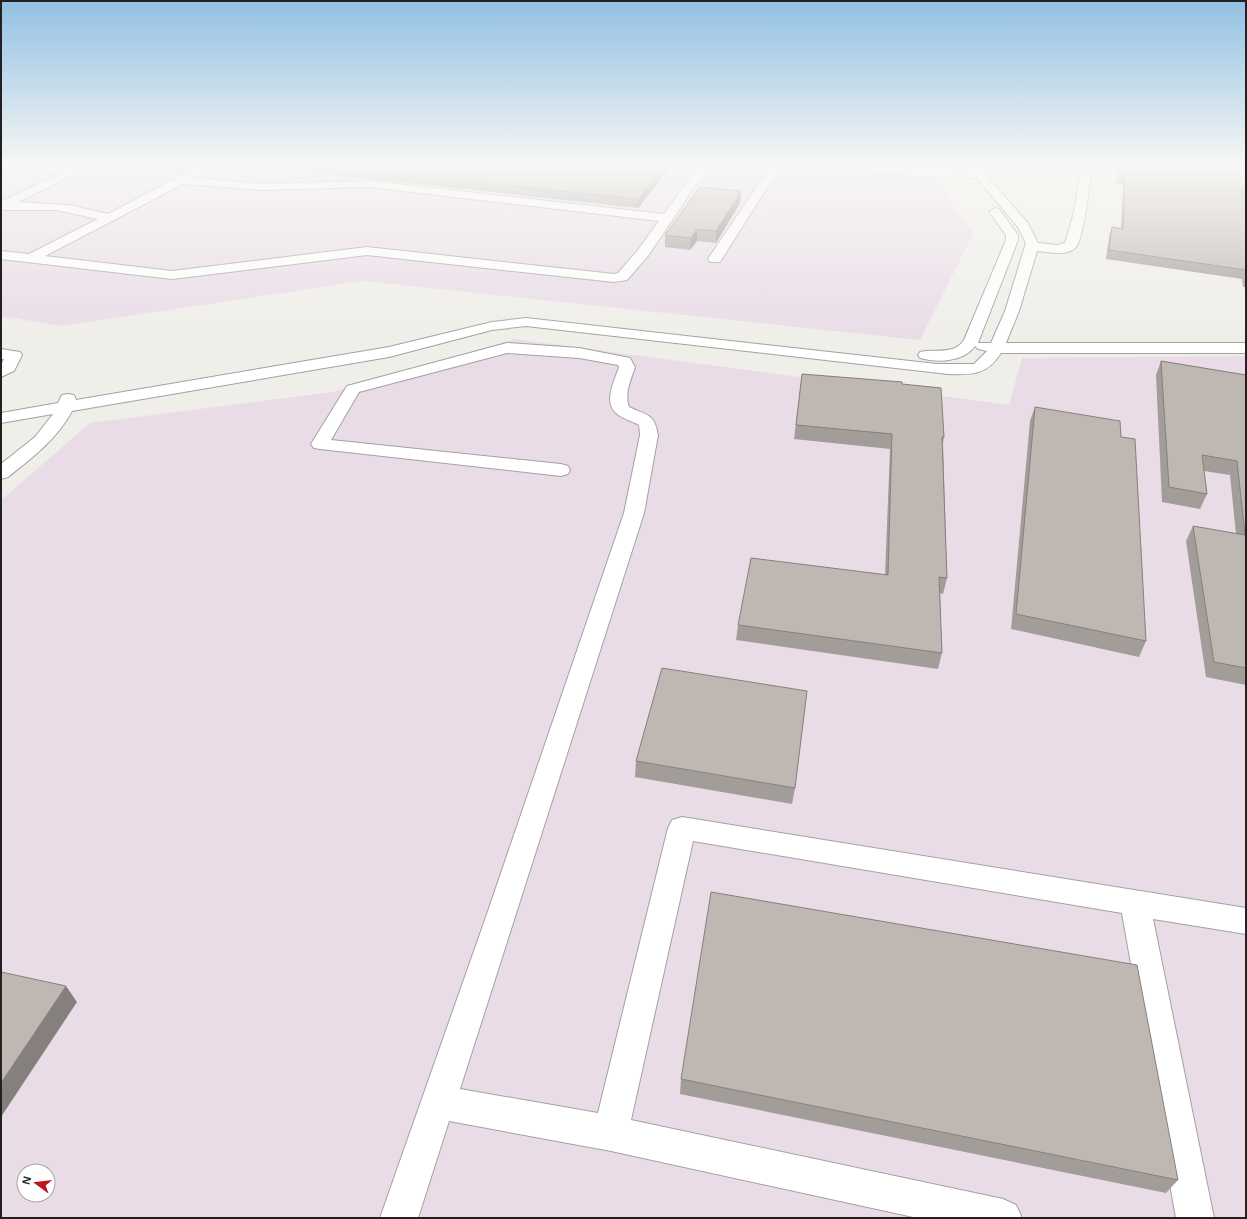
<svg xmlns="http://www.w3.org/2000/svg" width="1247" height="1219" font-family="Arial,sans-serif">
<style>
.industrial{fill:#e9dce7;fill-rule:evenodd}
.parking{fill:#e1e1e1}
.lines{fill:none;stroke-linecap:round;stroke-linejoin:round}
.minor-casing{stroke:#a2a2a2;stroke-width:2}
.minor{fill:#fff;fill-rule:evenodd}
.wall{fill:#a39d99}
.shaded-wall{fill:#85807d}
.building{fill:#beb7b2;stroke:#85807d}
</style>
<rect width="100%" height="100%" fill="#f0eee9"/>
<g class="industrial">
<polygon points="1,167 929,167 973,234 920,340 363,281 61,326 1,316"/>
<path d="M515,339L1009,405L1022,358L1246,356V1218H1V500L90,423L333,392ZM24,1171H48V1195H24Z"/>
</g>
<polygon class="parking" points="1,168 52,173 1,197"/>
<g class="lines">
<defs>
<g id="minor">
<path d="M21,167L72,169L90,167L18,202L69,205L108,214L198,167H211L194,178L261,184L369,181L664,214L698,167H708L648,256L627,280L614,282L367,255L172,279L1,259V251L29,254L98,219L56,210H1V202L4,200L60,174L26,170ZM183,184L261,190L369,187L659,221L638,250L618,273L614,274L367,247L172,271L45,256Z"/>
<polygon points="770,167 780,167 720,262 710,262 708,259"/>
<path d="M848,167H888L971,171L968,167H979L1027,222L1038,243L1057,245L1065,243L1073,216L1082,167H1092C1090,181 1084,238 1076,247C1067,257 1048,252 1037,251L1019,311L1006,343H1246V353H1001C987,375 972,375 948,374L526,326L492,330L389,357L72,411C57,439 33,457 8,477L1,479V464L35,437L53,414L1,423V413L58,403L62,395L68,394L74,395L76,400L389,347L492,322L526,318L937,364H974L987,351L978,349L975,346C964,362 938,363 920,358L918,355L920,352C936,348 953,356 964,340L1006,240V235L989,212L995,208L999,209L1018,235V240L978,343H991L1005,311L1026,243L1018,227L977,178L917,176L853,170Z"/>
<path d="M507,343L579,348L630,358L635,367C631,380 624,393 629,407C648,416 654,413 658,435L644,513L460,1089L598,1113L668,828L672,820L682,817L1246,908V934L1153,919L1214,1218H1176L1122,913L693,841L631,1120L1003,1199L1016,1205L1022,1218H918L611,1151L449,1121L418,1218H380L487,914L624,513L640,435L639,425C632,421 621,418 616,413C603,401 615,380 619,367L618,365L579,358L507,353L359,392L331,440L561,464L568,466L570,470L568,474L561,476L320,449L314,448L311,444L347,386Z"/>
<polygon points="1,349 20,352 22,355 14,371 1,377 1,365 4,359 1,359"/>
</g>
</defs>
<use href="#minor" class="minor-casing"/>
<use href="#minor" class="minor"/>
</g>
<g class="wall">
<polygon points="114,167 191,167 179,173"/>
<polygon points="260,167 667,167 667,171 638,208"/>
<polygon points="1118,167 1246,167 1246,199 1243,199 1246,211 1246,287 1243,287 1242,279 1106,259 1109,236 1112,227 1121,228 1123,185 1116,184"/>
<polygon points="741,191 740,203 716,243 697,241 690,250 665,247 665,235"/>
<polygon points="1161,361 1246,375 1246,685 1206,677 1186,541 1193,526 1236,534 1230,475 1204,471 1207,494 1200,509 1162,502 1156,375"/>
<polygon points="802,374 902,384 944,437 943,443 947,578 943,594 940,593 942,653 938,669 736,640 738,625 885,575 890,449 794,439"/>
<polygon points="1035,407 1121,437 1146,641 1139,657 1011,629 1030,421"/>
<polygon points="636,761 795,788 792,804 635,777"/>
<polygon points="681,1079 1178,1180 1166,1193 680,1094"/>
</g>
<g class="shaded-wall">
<polygon points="177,167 191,167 179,173"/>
<polygon points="664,167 667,167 667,171 638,208 638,199"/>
<polygon points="741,191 740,203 716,243 716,231"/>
<polygon points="697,229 697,241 690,250 691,238"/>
<polygon points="66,986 77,1002 1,1117 1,1083"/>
</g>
<g class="building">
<polygon points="335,167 664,167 638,199"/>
<polygon points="1119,167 1246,167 1246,190 1241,190 1246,211 1246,270 1109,250 1112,227 1123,229 1125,176 1119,176"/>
<polygon points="700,187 741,191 716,231 697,229 691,238 665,235"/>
<polygon points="1161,361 1246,375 1246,668 1214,662 1193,526 1245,535 1237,461 1202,455 1207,494 1169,487"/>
<polygon points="802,374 902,382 902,384 941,388 944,437 942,437 947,578 939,577 942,653 738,625 751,558 888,575 892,434 796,425"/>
<polygon points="1035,407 1120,421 1121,437 1135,439 1146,641 1016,614"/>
<polygon points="662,668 807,691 795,788 636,761"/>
<polygon points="711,892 1137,965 1178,1180 681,1079"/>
<polygon points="1,972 66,986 1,1083"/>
</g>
<linearGradient id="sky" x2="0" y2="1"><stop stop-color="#91c0e2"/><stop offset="0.49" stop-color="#f8f7f5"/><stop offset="1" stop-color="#f8f7f5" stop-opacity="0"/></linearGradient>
<rect width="1247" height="338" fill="url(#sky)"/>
<rect width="1247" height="1219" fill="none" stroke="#212121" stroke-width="4"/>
<g transform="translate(36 1183) rotate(285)"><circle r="19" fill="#ffffff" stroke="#a6a6a6"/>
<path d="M0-3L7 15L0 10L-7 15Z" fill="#be151d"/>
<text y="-6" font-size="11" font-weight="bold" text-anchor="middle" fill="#212121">N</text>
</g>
</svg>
